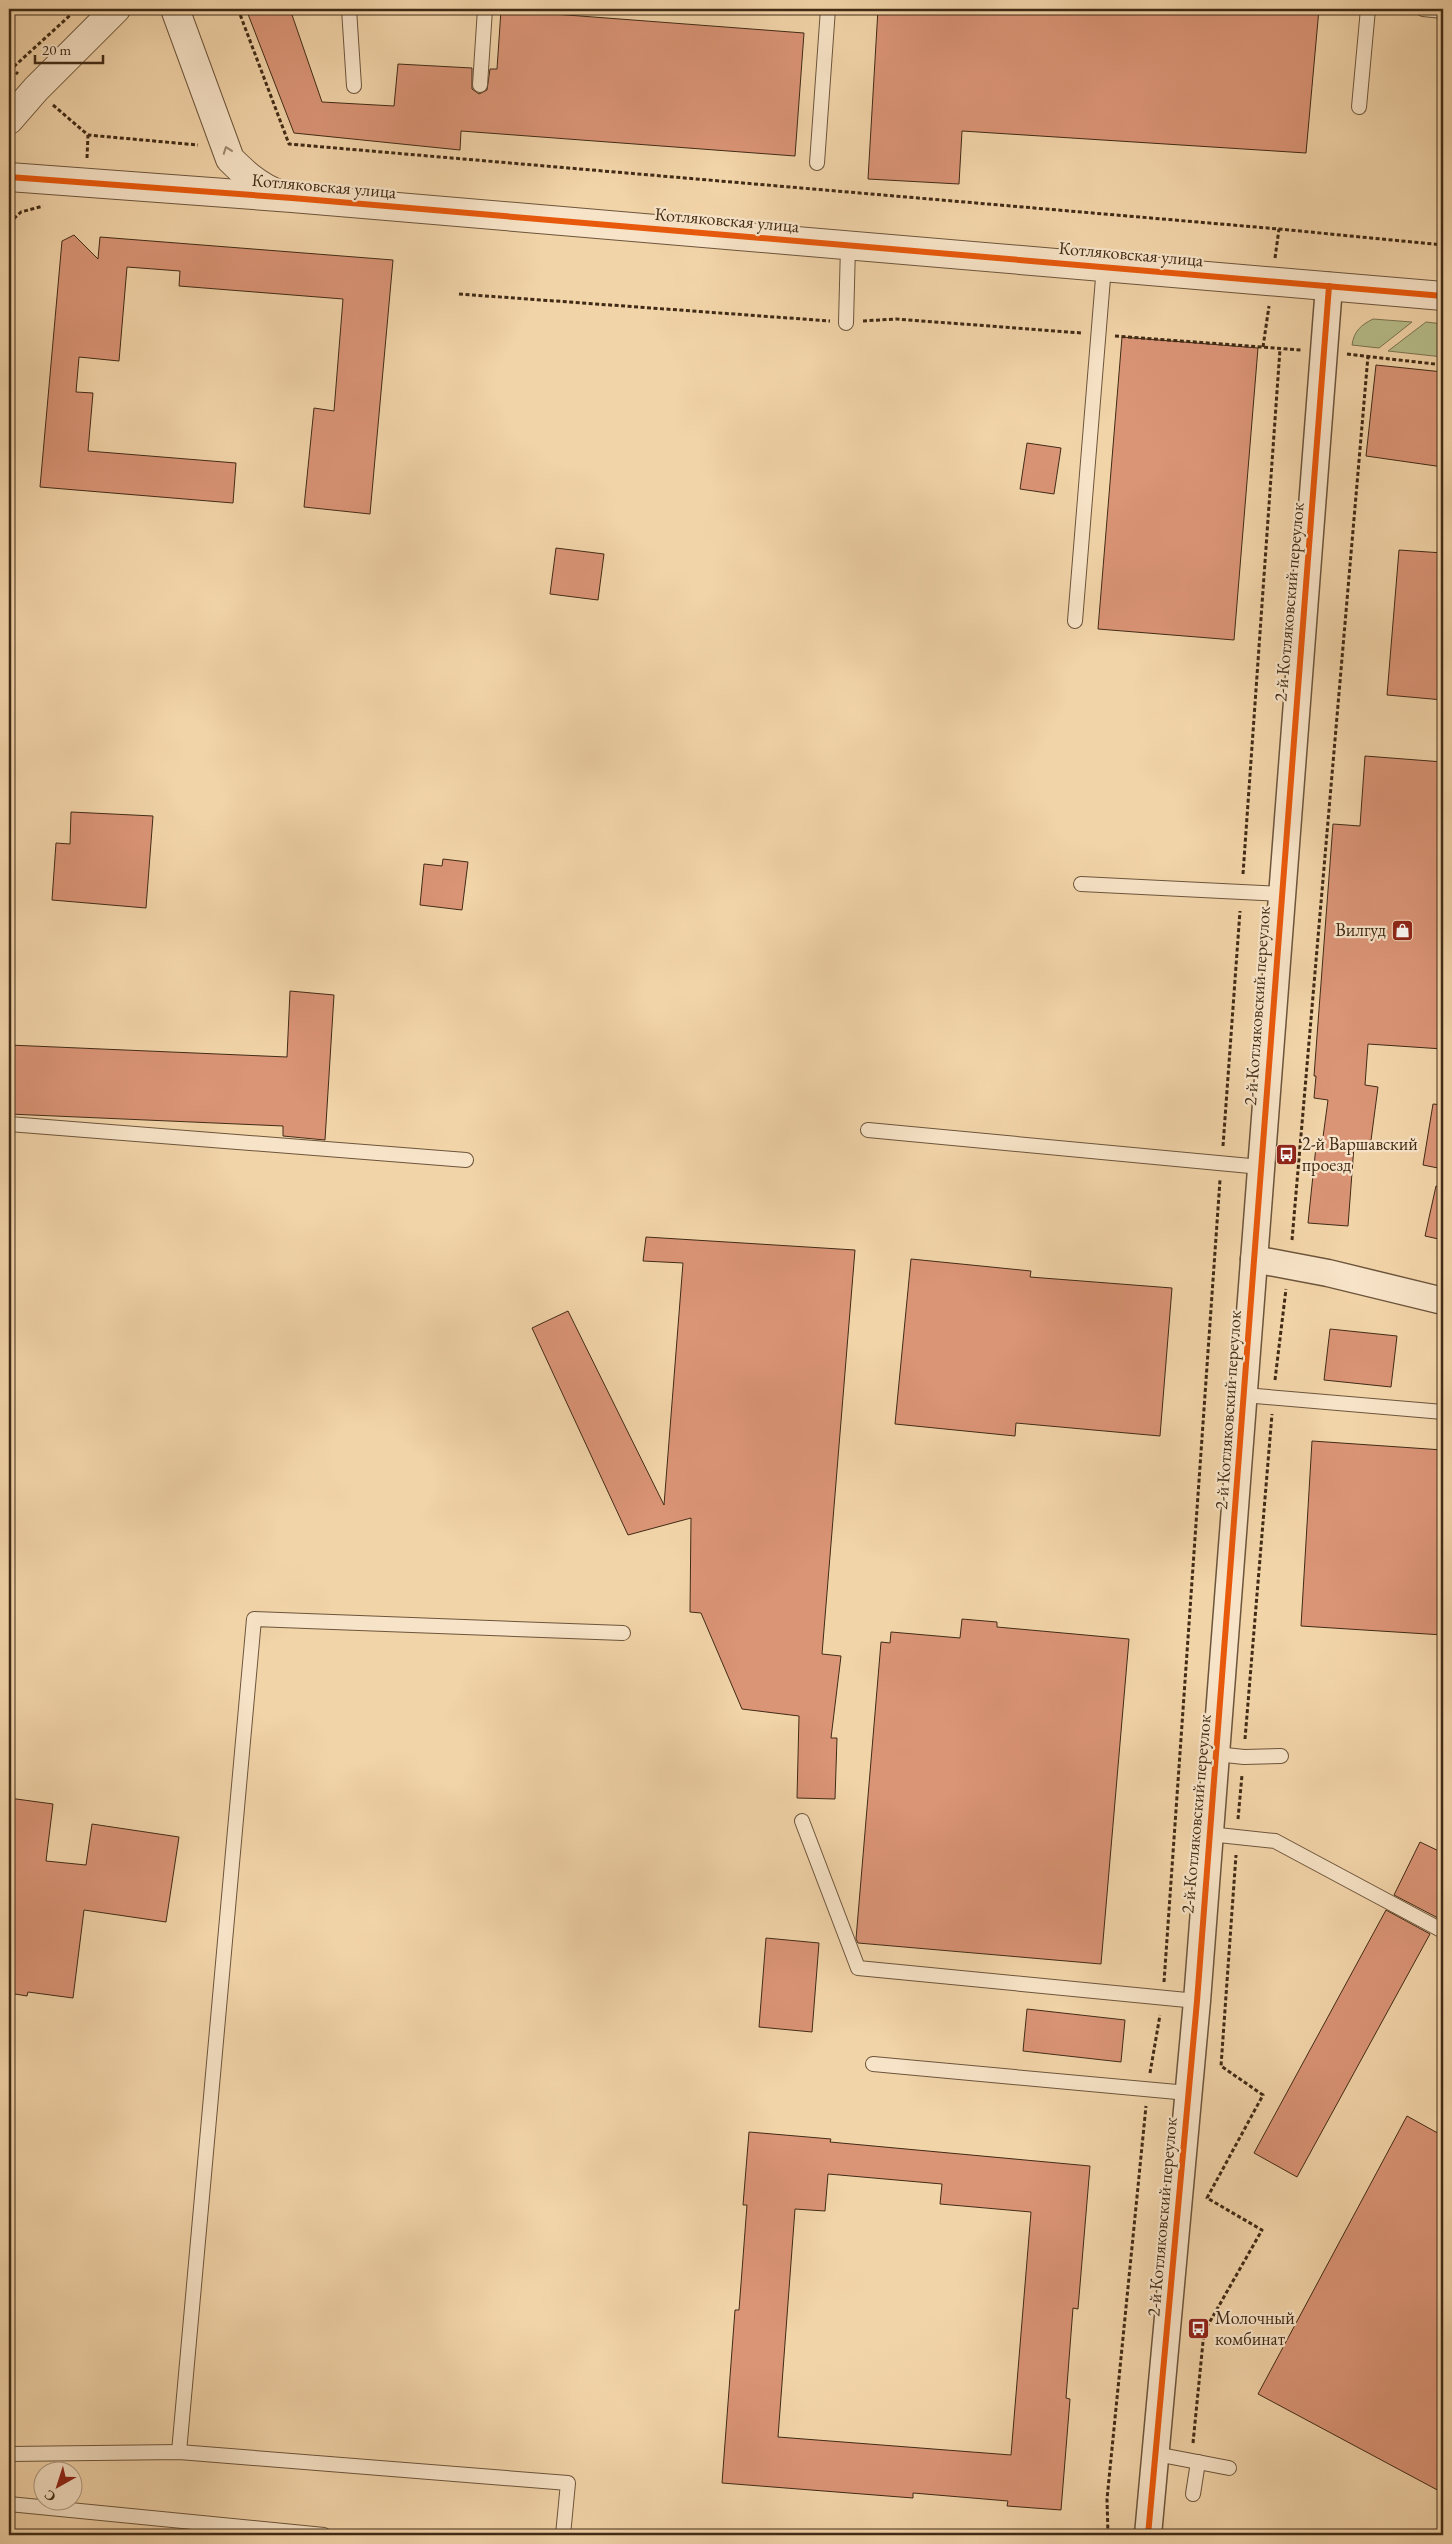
<svg xmlns="http://www.w3.org/2000/svg" width="1452" height="2544" font-family="'EB Garamond',serif">
<style>
.green{fill:#b7bd8b;stroke:#7c7450}
.building{fill:#da9476;stroke:#412b16;fill-rule:evenodd}
.lines{fill:none;stroke-linecap:round;stroke-linejoin:round}
.service-casing{stroke:#6d553b;stroke-width:16}
.minor-casing{stroke:#6d553b;stroke-width:29}
.tertiary-casing{stroke:#6d553b;stroke-width:30}
.path{stroke:#412b16;stroke-width:3;stroke-dasharray:4 2.5;stroke-linecap:butt}
.service{stroke:#f7e3c7;stroke-width:14}
.minor{stroke:#f7e3c7;stroke-width:26}
.tertiary{stroke:#f7e3c7;stroke-width:28}
.cycleway-casing{stroke:#f7e3c7;stroke-width:9}
.cycleway{stroke:#e8590c;stroke-width:6}
.oneway{stroke:#9c876e}
.labels{text-anchor:middle;stroke-width:4.5;stroke-linejoin:round;paint-order:stroke}
.street-label{font-size:18px;fill:#412b16;stroke:#f7e3c7}
.poi-label{font-size:18px;fill:#412b16;stroke:#f7e3c7;text-anchor:start}
</style>
<rect width="100%" height="100%" fill="#f2d4a9"/>
<filter id="stains"><feTurbulence type="fractalNoise" baseFrequency=".004" numOctaves="4"/><feColorMatrix values="0 0 0 0 .2 0 0 0 0 .09 0 0 0 0 .02 0 0 0 .5 -.17"/></filter>
<radialGradient id="worn" r=".72"><stop offset=".6" stop-color="#630" stop-opacity="0"/><stop offset="1" stop-color="#630" stop-opacity=".3"/></radialGradient>
<g class="green">
<path d="M1373,319L1412,322L1379,348L1352,345C1354,331 1361,325 1373,319Z"/>
<polygon points="1426,322 1443,324 1443,357 1388,351"/>
</g>
<g class="building">
<polygon points="246,9 290,9 322,102 394,106 398,64 472,68 472,89 479,94 487,90 490,69 497,69 501,10 804,33 795,156 461,131 460,150 294,133"/>
<polygon points="878,9 1319,9 1306,153 962,131 959,184 868,179"/>
<polygon points="74,235 98,259 100,237 393,260 370,514 304,507 314,408 334,411 343,299 179,286 180,271 127,267 119,361 79,357 76,392 93,393 88,451 236,463 233,503 40,487 62,241"/>
<polygon points="1122,337 1258,348 1234,640 1098,629"/>
<polygon points="1376,365 1443,372 1443,467 1366,456"/>
<polygon points="1027,443 1061,448 1054,494 1020,489"/>
<polygon points="556,548 604,554 598,600 550,594"/>
<polygon points="1399,550 1443,553 1443,700 1387,695"/>
<polygon points="1365,756 1443,762 1443,1049 1368,1044 1365,1085 1378,1087 1370,1148 1354,1146 1348,1226 1308,1223 1317,1137 1323,1137 1328,1100 1314,1098 1316,1076 1314,1076 1333,824 1360,826"/>
<polygon points="71,812 153,816 146,908 52,900 56,843 70,844"/>
<polygon points="443,859 468,862 462,910 420,905 424,864 442,866"/>
<polygon points="290,991 334,995 325,1140 283,1136 283,1126 9,1114 9,1045 287,1057"/>
<polygon points="1433,1104 1443,1105 1443,1169 1423,1165"/>
<polygon points="1436,1186 1443,1187 1443,1240 1425,1236"/>
<polygon points="646,1237 855,1250 822,1654 841,1656 831,1738 837,1738 835,1799 797,1798 799,1716 742,1709 701,1613 690,1612 691,1518 628,1535 532,1328 568,1311 664,1505 683,1263 643,1261"/>
<polygon points="911,1259 1031,1271 1030,1277 1172,1288 1160,1436 1016,1423 1015,1436 895,1424"/>
<polygon points="1330,1329 1397,1336 1391,1387 1324,1380"/>
<polygon points="1312,1441 1443,1450 1443,1635 1301,1626"/>
<polygon points="962,1619 997,1622 997,1627 1129,1639 1101,1964 858,1943 856,1939 881,1642 890,1643 891,1632 960,1638"/>
<polygon points="9,1798 53,1804 46,1861 86,1865 92,1824 179,1837 166,1922 84,1910 73,1998 28,1992 27,1996 9,1993"/>
<polygon points="1420,1842 1443,1853 1443,1909 1438,1918 1394,1895"/>
<polygon points="1386,1910 1430,1934 1297,2177 1254,2153"/>
<polygon points="766,1938 819,1943 812,2032 759,2027"/>
<polygon points="1027,2009 1125,2020 1121,2062 1023,2051"/>
<polygon points="1407,2116 1443,2136 1443,2493 1258,2394"/>
<path d="M749,2132L831,2139L830,2142L1090,2166L1078,2309L1073,2308L1066,2398L1070,2399L1061,2510L1007,2506L1008,2501L913,2493V2498L722,2483L735,2310H739L747,2205H743ZM828,2174L942,2184L940,2204L1031,2212L1011,2455L778,2437L795,2209L825,2211Z"/>
</g>
<g class="lines">
<defs>
<g id="service">
<polyline points="349,9 354,86"/>
<polyline points="1423,9 1443,11"/>
<polyline points="480,85 485,9"/>
<polyline points="1359,107 1368,9"/>
<polyline points="817,163 828,9"/>
<polyline points="846,323 848,246"/>
<polyline points="1075,621 1104,266"/>
<polyline points="1081,884 1280,894"/>
<polyline points="9,1124 466,1160"/>
<polyline points="868,1130 1261,1167"/>
<polyline points="1244,1395 1443,1412"/>
<polyline points="1216,1754 1244,1757 1281,1756"/>
<polyline points="802,1821 858,1968 1197,2001"/>
<polyline points="1209,1834 1275,1841 1443,1931"/>
<polyline points="873,2064 1188,2093"/>
<polyline points="179,2452 254,1619 623,1633"/>
<polyline points="9,2454 179,2452 568,2483 563,2535"/>
<polyline points="1156,2454 1229,2468"/>
<polyline points="1193,2494 1198,2462"/>
<polyline points="9,2504 324,2535"/>
</g>
<g id="minor">
<polyline points="1254,1259 1328,1273 1443,1301"/>
<polyline points="1148,2535 1197,2001 1329,286"/>
</g>
<g id="tertiary">
<path d="M175,9L230,159C245,174 259,187 279,194"/>
<polyline points="9,120 36,89 116,9"/>
<polyline points="9,177 292,198 1443,296"/>
</g>
</defs>
<use href="#service" class="service-casing"/>
<use href="#minor" class="minor-casing"/>
<use href="#tertiary" class="tertiary-casing"/>
<g class="path">
<polyline points="238,9 289,144 1279,229 1443,245"/>
<polyline points="11,68 18,74"/>
<polyline points="9,71 77,9"/>
<polyline points="53,105 88,135 198,145"/>
<polyline points="87,158 88,135"/>
<polyline points="9,223 21,212 43,206"/>
<polyline points="1275,258 1279,229"/>
<polyline points="459,294 830,321"/>
<polyline points="863,321 896,319 1082,333"/>
<polyline points="1115,336 1301,350"/>
<polyline points="1263,347 1269,306"/>
<polyline points="1347,354 1443,365"/>
<polyline points="1243,874 1280,349"/>
<polyline points="1223,1146 1240,911"/>
<polyline points="1292,1240 1368,356"/>
<polyline points="1275,1380 1286,1289"/>
<polyline points="1245,1739 1272,1414"/>
<polyline points="1238,1819 1242,1775"/>
<polyline points="1164,1982 1220,1180"/>
<polyline points="1150,2073 1160,2015"/>
<polyline points="1193,2443 1204,2332 1262,2230 1207,2198 1263,2095 1221,2066 1236,1855"/>
<polyline points="1108,2535 1107,2499 1146,2106"/>
</g>
<use href="#service" class="service"/>
<use href="#minor" class="minor"/>
<use href="#tertiary" class="tertiary"/>
<defs>
<g id="cycleway">
<polyline points="9,177 292,198 1443,296"/>
<polyline points="1148,2535 1197,2001 1329,286"/>
</g>
</defs>
<use href="#cycleway" class="cycleway-casing"/>
<use href="#cycleway" class="cycleway"/>
</g>
<defs><path id="oneway-chevron" d="M-2-3.5L2.5 0L-2 3.5" fill="none" stroke-width="1.6" stroke-linecap="round" stroke-linejoin="round" transform="scale(1.25)"/></defs>
<use class="oneway" href="#oneway-chevron" transform="translate(227 150) rotate(-110)"/>
<defs>
<symbol id="shop-square" viewBox="-11 -11 22 22"><rect x="-9" y="-9" width="18" height="18" rx="4" fill="#8f2418" stroke="#f7e3c7"/><path d="M-5-2.5h2.3a2.7 3.5 0 0 1 5.4 0H5L5.5 6h-11ZM-1.5-2.5h3a1.5 2.3 0 0 0-3 0Z" fill="#fff"/></symbol>
<symbol id="bus-square" viewBox="-11 -11 22 22"><rect x="-9" y="-9" width="18" height="18" rx="4" fill="#8f2418" stroke="#f7e3c7"/><path d="M-5-6H5V4H4V6H2V4H-2V6H-4V4H-5ZM-3.5-4V0h7V-4ZM-3.5 1.2v1.5H-2V1.2ZM2 1.2v1.5H3.5V1.2Z" fill="#fff"/></symbol>
</defs>
<g fill-rule="evenodd">
<use href="#shop-square" x="1390" y="918" width="25" height="25"/>
<use href="#bus-square" x="1274" y="1142" width="25" height="25"/>
<use href="#bus-square" x="1186" y="2316" width="25" height="25"/>
</g>
<g class="labels">
<g class="street-label">
<text transform="translate(324 186) rotate(5)" y="6">Котляковская улица</text>
<text transform="translate(727 220) rotate(5)" y="6">Котляковская улица</text>
<text transform="translate(1131 254) rotate(5)" y="6">Котляковская улица</text>
<text transform="translate(1289 602) rotate(-85)" y="6">2-й Котляковский переулок</text>
<text transform="translate(1257 1006) rotate(-86)" y="6">2-й Котляковский переулок</text>
<text transform="translate(1228 1410) rotate(-86)" y="6">2-й Котляковский переулок</text>
<text transform="translate(1196 1814) rotate(-85)" y="6">2-й Котляковский переулок</text>
<text transform="translate(1162 2217) rotate(-85)" y="6">2-й Котляковский переулок</text>
</g>
<g class="poi-label">
<text x="1386" y="936" text-anchor="end">Вилгуд</text>
<text x="1302" y="1150">2-й Варшавский<tspan x="1302" dy="21">проезд</tspan></text>
<text x="1215" y="2324">Молочный<tspan x="1215" dy="21">комбинат</tspan></text>
</g>
</g>
<rect width="1452" height="2544" fill="none" stroke="#f2d4a9" stroke-width="30"/>
<rect x="10" y="10" width="1432" height="2524" fill="none" stroke="#412b16" stroke-width="2.5"/>
<rect x="15" y="15" width="1422" height="2514" fill="none" stroke="#412b16"/>
<g transform="translate(58 2486) rotate(219)"><circle r="24" fill="#f7e3c7" stroke="#ae9980"/>
<path d="M0-4L9 19L0 12L-9 19Z" fill="#8f2418"/>
<text y="-8" font-size="14" font-weight="bold" text-anchor="middle" fill="#412b16">С</text>
</g>
<path d="M35 55v8h68v-8" fill="none" stroke="#412b16" stroke-width="2.5"/>
<text x="42" y="55" font-size="15" fill="#412b16" stroke="#f7e3c7" stroke-width="4" paint-order="stroke">20 m</text>
<rect width="100%" height="100%" filter="url(#stains)"/>
<rect width="100%" height="100%" fill="url(#worn)"/>
</svg>
